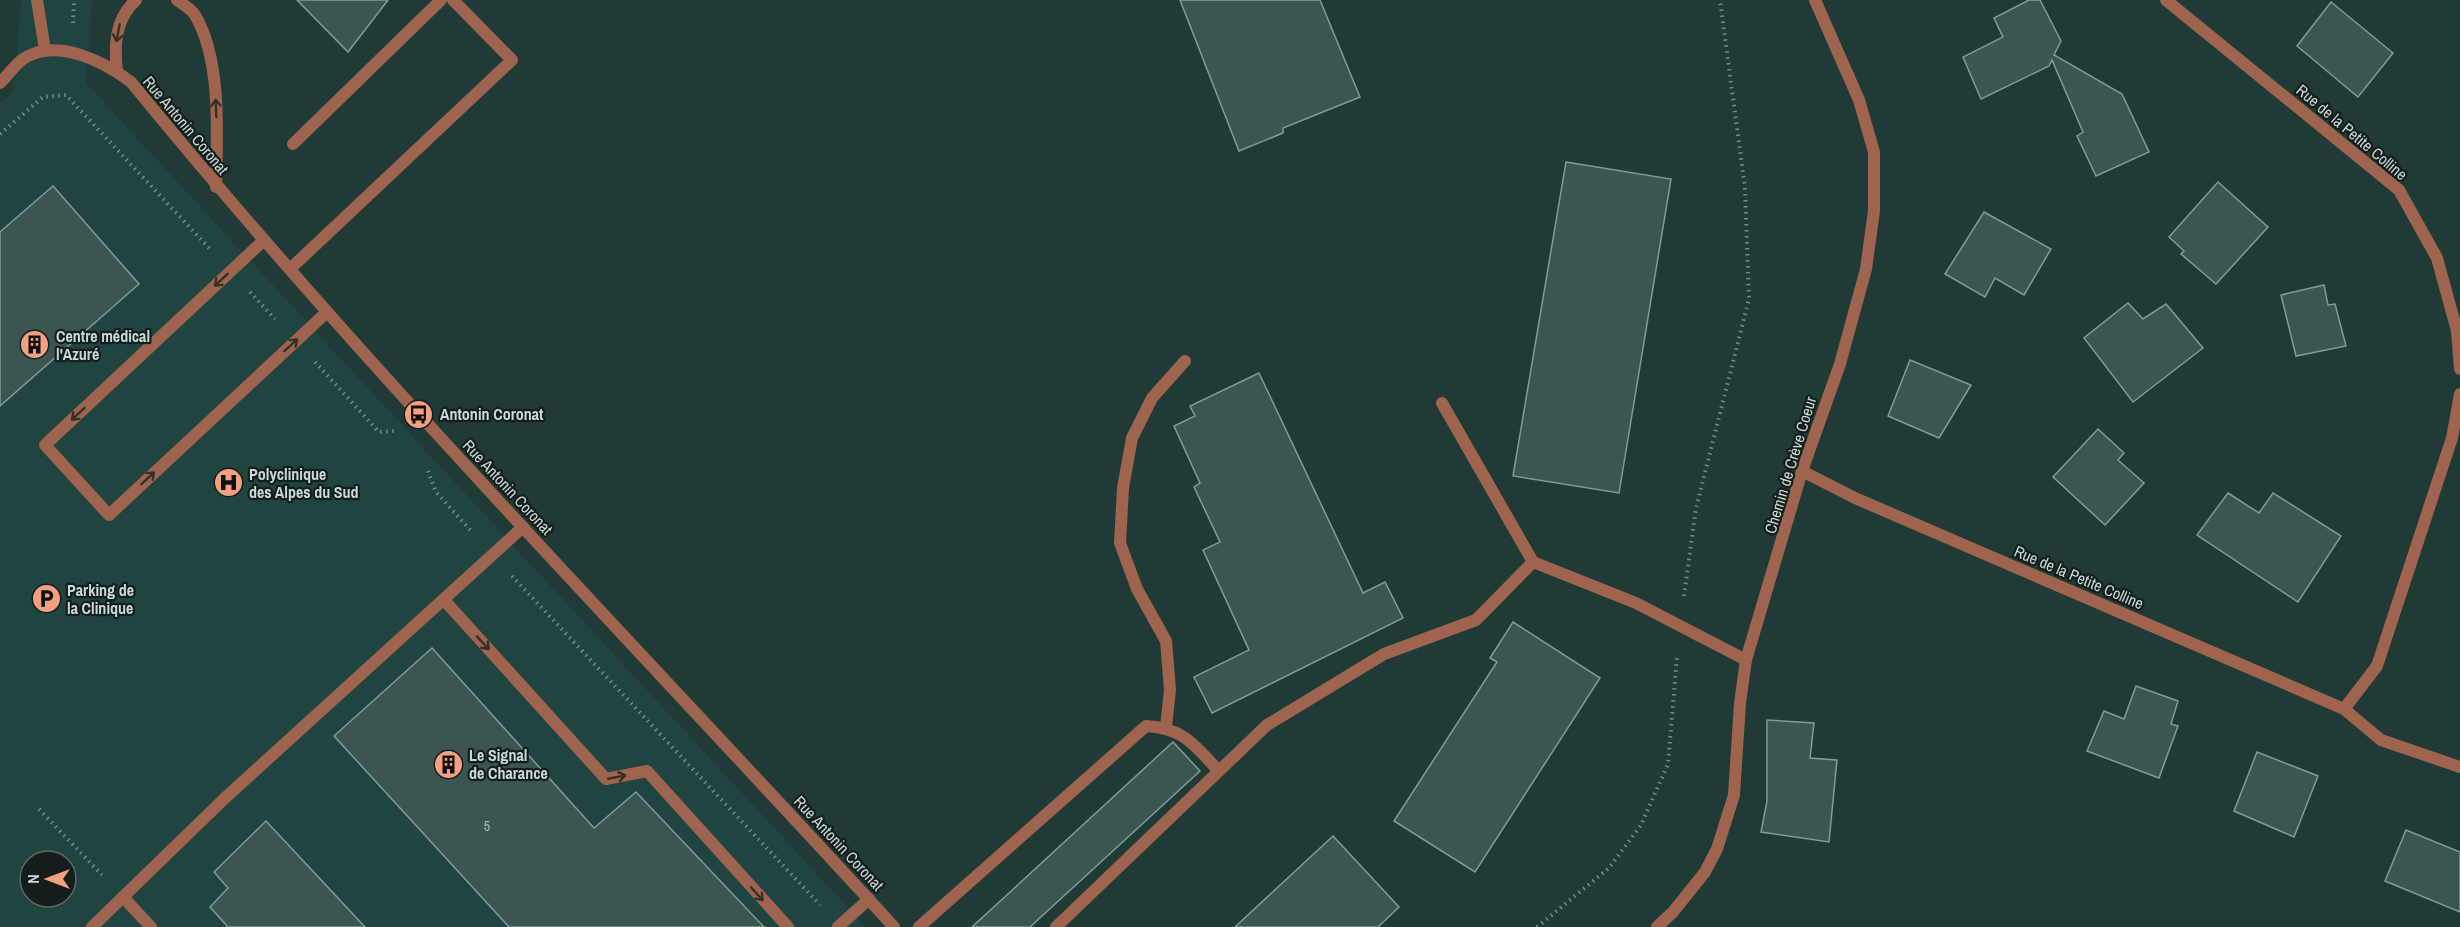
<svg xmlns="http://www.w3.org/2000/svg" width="2460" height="927" font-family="'Archivo Narrow',sans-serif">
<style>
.built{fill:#204440;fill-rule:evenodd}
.building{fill:#3b5652;stroke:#7f9c98;stroke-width:1.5}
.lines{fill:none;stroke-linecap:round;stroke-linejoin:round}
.path{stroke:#768b88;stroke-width:4;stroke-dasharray:1.5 4.5;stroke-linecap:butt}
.service{stroke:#9f644d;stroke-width:12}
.minor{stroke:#9f644d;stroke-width:12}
.tertiary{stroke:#9f644d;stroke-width:12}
.oneway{stroke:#373029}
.labels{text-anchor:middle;stroke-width:4.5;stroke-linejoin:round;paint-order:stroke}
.number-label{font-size:14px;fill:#a6b8b6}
.street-label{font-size:16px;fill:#cad9d7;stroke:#141f1d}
.poi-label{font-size:16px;font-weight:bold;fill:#cad9d7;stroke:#141f1d;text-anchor:start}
</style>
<rect width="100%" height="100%" fill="#203a37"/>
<path class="built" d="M21,0H92L86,83L866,927H0V104L13,91ZM30,861H66V897H30Z"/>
<g class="building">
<polygon points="297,0 388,0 348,52"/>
<polygon points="1180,0 1320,0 1360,97 1283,128 1283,133 1239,151"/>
<polygon points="2029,0 2040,0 2061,41 2054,55 2122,94 2149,152 2096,176 2077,136 2083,132 2052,60 2049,66 1981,99 1963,57 2003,37 1994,18"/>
<polygon points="2331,2 2393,53 2358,97 2297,46"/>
<polygon points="1566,162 1671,179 1619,493 1513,476"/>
<polygon points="2218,182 2268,227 2216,284 2181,254 2184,251 2169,237"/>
<polygon points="53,186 139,284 0,406 0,232"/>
<polygon points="1984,212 2051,249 2024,295 1995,278 1985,297 1945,274"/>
<polygon points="2324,285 2328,305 2335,304 2346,346 2296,356 2281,295"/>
<polygon points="2128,303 2143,319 2166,304 2203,348 2133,402 2084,338"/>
<polygon points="1910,360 1971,385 1939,438 1888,416"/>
<polygon points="1259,373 1363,593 1385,582 1403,618 1212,713 1194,677 1249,650 1203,550 1220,542 1194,487 1200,483 1174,426 1195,416 1190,406"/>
<polygon points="2098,429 2124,453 2118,460 2144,483 2105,525 2053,477"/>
<polygon points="2228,493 2259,513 2273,493 2341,536 2298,602 2197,535"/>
<polygon points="1513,622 1600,678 1475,872 1394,821 1497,662 1490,658"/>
<polygon points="432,648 594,828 636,792 764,927 509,927 334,736"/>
<polygon points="2136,686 2178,701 2171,724 2178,726 2159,778 2087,751 2104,711 2124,719"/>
<polygon points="1767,720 1814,723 1810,758 1837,760 1829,842 1761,832 1767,801"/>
<polygon points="1173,742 1200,771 1030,927 972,927"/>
<polygon points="2257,752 2318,776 2294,837 2234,811"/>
<polygon points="266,821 365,927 228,927 210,907 228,888 214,872"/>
<polygon points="2406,830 2460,852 2460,912 2385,881"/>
<polygon points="1333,836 1399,907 1378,927 1235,927"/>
</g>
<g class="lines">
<g class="path">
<polyline points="73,23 74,0"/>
<polyline points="0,134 43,97 66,95 210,249"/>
<polyline points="250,292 275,319"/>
<polyline points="315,362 379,432 394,431"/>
<polyline points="428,471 436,492 472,532"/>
<polyline points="512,576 820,905"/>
<polyline points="1684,596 1696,508 1749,299 1745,188 1720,0"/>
<polyline points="39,809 102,875"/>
<polyline points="1537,927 1609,868 1641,825 1668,764 1677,657"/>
</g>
<g class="service">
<polyline points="37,0 45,50"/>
<path d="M177,0C183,4 191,9 195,15C222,61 217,135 216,187"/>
<path d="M117,72C114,45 115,19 136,0"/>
<polyline points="293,144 441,0"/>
<polyline points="263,241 45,445 109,515 327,312"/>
<polyline points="290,269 512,60 453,0"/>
<polyline points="444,600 606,779 647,771 788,927"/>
<polyline points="1166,727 1170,690 1166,641 1137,589 1120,543 1123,488 1132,438 1152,398 1185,361"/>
<polyline points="123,897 151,927"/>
<polyline points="92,927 225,798 523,527"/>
<polyline points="838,927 869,899"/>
</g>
<g class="minor">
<polyline points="2166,0 2399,190 2437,258 2457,331 2460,369"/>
<path d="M0,83C7,76 15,65 23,59C56,37 103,61 131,82C371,376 638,647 894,927"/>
<polyline points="1442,403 1533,562 1636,603 1746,660"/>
<polyline points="1802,471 1855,498 2344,709 2381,740 2460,767"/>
<polyline points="2344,709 2377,666 2452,438 2460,394"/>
<path d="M919,927L1146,726C1184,728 1194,745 1219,771"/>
<polyline points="1056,927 1267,725 1384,654 1476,620 1533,562"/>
</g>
<polyline class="tertiary" points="1657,927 1673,912 1705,872 1717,849 1734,795 1740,703 1746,660 1802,471 1840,364 1866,269 1874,211 1874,152 1859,100 1815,0"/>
</g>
<defs><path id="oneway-shaft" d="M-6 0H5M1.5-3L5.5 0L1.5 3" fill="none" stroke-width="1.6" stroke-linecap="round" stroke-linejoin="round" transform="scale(1.5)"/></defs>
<g class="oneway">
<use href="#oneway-shaft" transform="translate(118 33) rotate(101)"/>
<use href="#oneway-shaft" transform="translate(216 108) rotate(-92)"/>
<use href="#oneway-shaft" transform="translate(221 280) rotate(137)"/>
<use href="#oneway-shaft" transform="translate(291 345) rotate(-42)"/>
<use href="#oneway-shaft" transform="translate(78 414) rotate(137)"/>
<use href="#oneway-shaft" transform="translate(148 478) rotate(-43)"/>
<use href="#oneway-shaft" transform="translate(483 643) rotate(47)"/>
<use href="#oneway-shaft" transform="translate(617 777) rotate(-11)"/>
<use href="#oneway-shaft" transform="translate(757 894) rotate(48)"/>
</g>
<defs>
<symbol id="building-disc" viewBox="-11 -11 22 22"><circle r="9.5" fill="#f2a080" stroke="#141f1d"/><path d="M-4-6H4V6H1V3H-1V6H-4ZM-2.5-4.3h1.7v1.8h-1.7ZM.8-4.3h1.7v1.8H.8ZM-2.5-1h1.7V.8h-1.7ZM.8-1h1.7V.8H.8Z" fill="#111"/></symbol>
<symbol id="bus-disc" viewBox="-11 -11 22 22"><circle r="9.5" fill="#f2a080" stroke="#141f1d"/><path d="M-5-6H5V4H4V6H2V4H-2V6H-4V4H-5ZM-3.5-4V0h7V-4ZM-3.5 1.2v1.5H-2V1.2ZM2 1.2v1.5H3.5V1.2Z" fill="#111"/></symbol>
<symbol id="hospital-disc" viewBox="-11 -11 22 22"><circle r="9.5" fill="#f2a080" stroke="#141f1d"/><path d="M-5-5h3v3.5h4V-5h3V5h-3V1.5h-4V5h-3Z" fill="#111"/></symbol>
<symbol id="parking-disc" viewBox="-11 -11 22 22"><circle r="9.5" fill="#f2a080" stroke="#141f1d"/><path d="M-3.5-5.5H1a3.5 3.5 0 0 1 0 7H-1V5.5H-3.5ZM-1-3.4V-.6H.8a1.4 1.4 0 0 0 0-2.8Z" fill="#111"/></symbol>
</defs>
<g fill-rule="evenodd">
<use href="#building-disc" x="18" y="328" width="33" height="33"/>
<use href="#bus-disc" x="402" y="398" width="33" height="33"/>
<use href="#hospital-disc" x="212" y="466" width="33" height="33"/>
<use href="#parking-disc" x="30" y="582" width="33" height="33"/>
<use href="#building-disc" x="432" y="748" width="33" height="33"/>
</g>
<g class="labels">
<g class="number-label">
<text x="487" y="831">5</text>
</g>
<g class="street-label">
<text transform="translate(186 125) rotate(50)" y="6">Rue Antonin Coronat</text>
<text transform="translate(2352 132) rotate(40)" y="6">Rue de la Petite Colline</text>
<text transform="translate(1790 465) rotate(-73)" y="6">Chemin de Crève Coeur</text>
<text transform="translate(508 487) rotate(47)" y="6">Rue Antonin Coronat</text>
<text transform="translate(2079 577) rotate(23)" y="6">Rue de la Petite Colline</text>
<text transform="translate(839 843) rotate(47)" y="6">Rue Antonin Coronat</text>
</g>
<g class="poi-label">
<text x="56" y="342">Centre médical<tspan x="56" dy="18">l'Azuré</tspan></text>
<text x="440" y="420">Antonin Coronat</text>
<text x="249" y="480">Polyclinique<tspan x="249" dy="18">des Alpes du Sud</tspan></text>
<text x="67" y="596">Parking de<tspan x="67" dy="18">la Clinique</tspan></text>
<text x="469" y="761">Le Signal<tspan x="469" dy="18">de Charance</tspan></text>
</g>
</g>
<g transform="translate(48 879) rotate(270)"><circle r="28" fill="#141f1d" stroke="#5d6967" stroke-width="1.5"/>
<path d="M0-4.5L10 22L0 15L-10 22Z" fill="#f2a080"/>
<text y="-9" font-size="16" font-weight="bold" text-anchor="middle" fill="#cad9d7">N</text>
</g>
</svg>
